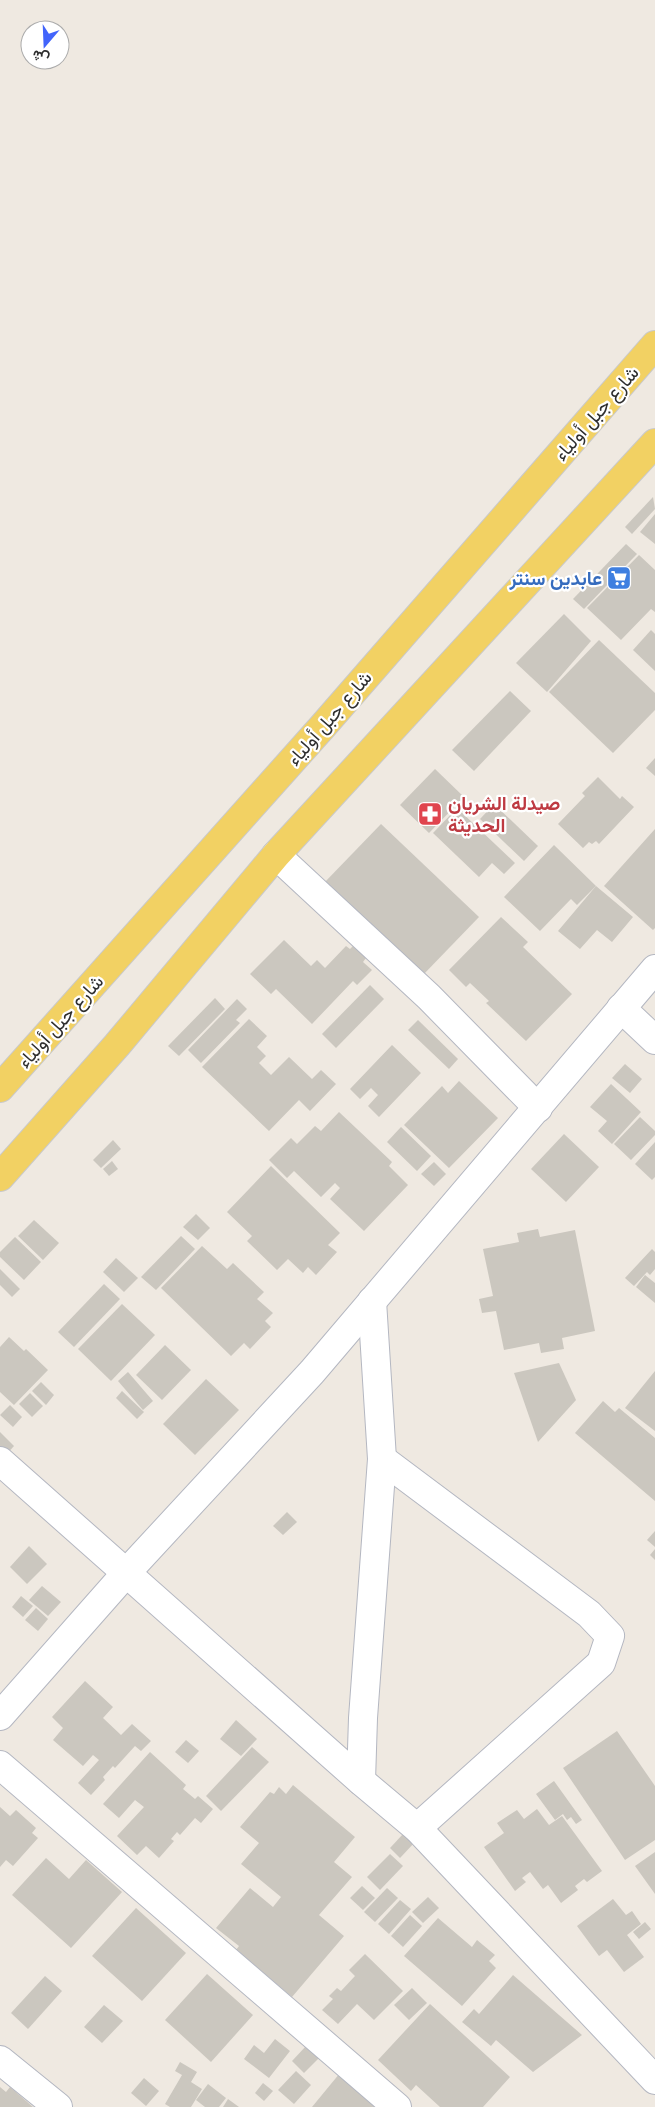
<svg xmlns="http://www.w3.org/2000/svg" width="655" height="2107" font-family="Figtree,Vazirmatn,sans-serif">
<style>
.building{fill:#cbc7bf}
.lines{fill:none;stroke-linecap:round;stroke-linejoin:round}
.minor-casing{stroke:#b4b7c1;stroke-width:30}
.major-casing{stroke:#c9c9c9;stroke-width:30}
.minor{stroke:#fff;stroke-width:28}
.major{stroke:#f2d163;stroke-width:28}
.labels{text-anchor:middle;stroke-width:4.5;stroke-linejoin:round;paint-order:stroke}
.street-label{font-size:19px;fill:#2e2e2e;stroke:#fff}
.shop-label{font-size:19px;font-weight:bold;fill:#366cbe;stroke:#fff;text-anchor:end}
.health-label{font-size:19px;font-weight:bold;fill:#be3a42;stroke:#fff;text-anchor:start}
</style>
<rect width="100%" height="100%" fill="#efe9e1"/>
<g class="building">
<polygon points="653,497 655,509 632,534 625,527"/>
<polygon points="655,514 655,544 640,532"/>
<polygon points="626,544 637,554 584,609 573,599"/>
<polygon points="639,555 655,570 655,612 651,609 621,640 587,608"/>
<polygon points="564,614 591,641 547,692 516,663"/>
<polygon points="651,630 655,634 655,671 633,650"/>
<polygon points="599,640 655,693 655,710 613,753 549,692"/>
<polygon points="510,691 531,711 474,771 452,750"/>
<polygon points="655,758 655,776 646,768"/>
<polygon points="435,769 464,797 429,833 400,805"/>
<polygon points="598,777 620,799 622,796 634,807 599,844 596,841 592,844 589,842 583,848 558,824 585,796 582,793"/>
<polygon points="494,804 538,846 524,861 480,819"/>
<polygon points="457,808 515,863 504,874 492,863 479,877 433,833"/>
<polygon points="381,824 479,917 422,976 324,883"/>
<polygon points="655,829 655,928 653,930 604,886"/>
<polygon points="554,845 596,886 577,905 571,899 540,931 504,897"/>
<polygon points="596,886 633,917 612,942 597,930 580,949 558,931"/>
<polygon points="501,917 528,942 523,947 572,994 526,1041 486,1003 489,1001 470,983 466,987 449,970"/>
<polygon points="284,940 311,966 317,960 325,968 346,946 350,949 354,945 366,958 363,962 372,970 357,985 353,981 312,1024 276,989 271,994 250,974"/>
<polygon points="370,985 384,999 336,1048 322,1034"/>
<polygon points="215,998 225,1009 179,1056 168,1046"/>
<polygon points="237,999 247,1009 236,1020 240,1023 201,1063 188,1050"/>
<polygon points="249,1019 267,1036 257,1047 266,1056 259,1063 271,1075 289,1057 312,1079 321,1070 336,1084 310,1111 299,1100 269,1131 202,1067"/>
<polygon points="418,1020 458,1059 449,1069 408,1030"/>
<polygon points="392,1045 421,1073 379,1117 368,1106 378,1095 371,1088 360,1099 350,1089"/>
<polygon points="625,1064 642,1079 630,1093 612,1078"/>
<polygon points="459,1081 498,1118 449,1168 404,1125 442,1086 448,1093"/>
<polygon points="611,1084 641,1112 612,1144 598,1131 607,1121 590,1107"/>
<polygon points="339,1112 392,1162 389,1166 408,1185 364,1231 330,1199 340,1188 335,1183 321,1197 294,1171 287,1178 269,1160 291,1138 297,1144 315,1126 321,1131"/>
<polygon points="640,1117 655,1131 655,1135 631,1160 614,1144"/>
<polygon points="401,1127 431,1156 417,1171 387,1142"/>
<polygon points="564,1134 599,1167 566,1202 531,1169"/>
<polygon points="113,1140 121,1149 101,1168 93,1160"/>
<polygon points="655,1142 655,1177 652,1180 635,1164"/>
<polygon points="112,1161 118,1169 109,1176 103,1169"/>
<polygon points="434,1162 446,1174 434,1186 421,1174"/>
<polygon points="271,1166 340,1233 328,1245 337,1252 316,1275 308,1267 303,1273 288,1259 277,1270 247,1241 252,1236 227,1212"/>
<polygon points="196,1214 210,1228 198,1240 183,1227"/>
<polygon points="34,1220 59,1243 43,1260 18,1236"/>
<polygon points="538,1229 540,1237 575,1230 595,1331 562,1338 564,1349 541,1353 539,1343 504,1350 496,1311 482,1313 479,1299 493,1296 483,1249 519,1242 517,1233"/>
<polygon points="181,1236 195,1249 156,1290 141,1277"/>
<polygon points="15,1237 41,1262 24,1280 0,1257 0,1252"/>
<polygon points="202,1246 227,1269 233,1263 264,1292 257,1299 273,1313 265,1321 271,1327 250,1349 244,1343 231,1356 161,1288"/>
<polygon points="652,1249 655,1252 655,1269 650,1275 647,1272 634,1286 625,1278"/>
<polygon points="116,1258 138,1278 124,1292 103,1272"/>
<polygon points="0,1269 20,1289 12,1297 0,1285"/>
<polygon points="645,1275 655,1283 655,1303 636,1287"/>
<polygon points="104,1284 120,1299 74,1347 58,1332"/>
<polygon points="122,1304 155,1335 111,1381 78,1349"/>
<polygon points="9,1337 24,1351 26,1349 48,1370 14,1405 0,1392 0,1347"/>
<polygon points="165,1345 191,1370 162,1400 136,1375"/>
<polygon points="559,1363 576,1400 538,1442 514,1373"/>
<polygon points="655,1371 655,1431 625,1408"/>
<polygon points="128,1372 153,1401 143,1410 118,1381"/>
<polygon points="206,1379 239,1410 195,1455 163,1424"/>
<polygon points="41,1382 54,1395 46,1405 32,1391"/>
<polygon points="122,1391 144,1412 137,1419 116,1398"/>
<polygon points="30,1393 43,1406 32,1417 19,1404"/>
<polygon points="603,1401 615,1412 619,1408 655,1438 655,1501 575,1433"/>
<polygon points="10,1405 22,1417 13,1427 0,1415"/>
<polygon points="0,1432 14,1446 5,1456 0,1451"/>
<polygon points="287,1512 297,1522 283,1535 273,1526"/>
<polygon points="655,1531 655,1547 647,1540"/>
<polygon points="29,1546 47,1564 27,1584 10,1567"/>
<polygon points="655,1549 655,1560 650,1555"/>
<polygon points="42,1586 61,1602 48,1616 29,1600"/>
<polygon points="21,1596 33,1606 23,1617 12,1607"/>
<polygon points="36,1608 48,1619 38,1631 25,1620"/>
<polygon points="85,1681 113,1707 103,1718 121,1735 132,1724 151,1741 141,1751 135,1746 115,1768 113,1766 103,1777 105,1780 91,1795 78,1783 99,1760 93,1755 83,1766 53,1740 63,1728 52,1717"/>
<polygon points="236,1720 257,1739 241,1756 220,1739"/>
<polygon points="617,1731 655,1786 655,1840 625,1860 563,1768"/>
<polygon points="186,1740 199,1751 188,1763 175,1752"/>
<polygon points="252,1747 269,1762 221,1811 206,1796"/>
<polygon points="150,1752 186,1785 183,1789 195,1799 198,1796 213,1809 201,1823 195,1818 180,1835 177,1832 171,1839 174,1841 159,1858 146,1846 137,1855 117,1836 144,1807 135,1800 119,1818 103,1804"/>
<polygon points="554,1781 582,1820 576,1824 571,1817 567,1820 563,1814 555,1820 536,1794"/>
<polygon points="293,1785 355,1837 334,1862 352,1877 319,1915 344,1936 292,1997 236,1950 239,1946 216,1928 250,1888 273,1907 281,1897 241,1864 259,1843 240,1827 270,1792 274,1794 279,1787 286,1794"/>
<polygon points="0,1807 10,1816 16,1810 36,1828 32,1833 38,1838 13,1866 6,1860 0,1867"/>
<polygon points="537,1809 549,1825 562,1816 602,1871 587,1882 584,1879 575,1886 578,1890 561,1903 548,1885 543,1889 530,1872 522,1878 526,1882 515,1891 484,1847 504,1833 497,1823 517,1810 524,1819"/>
<polygon points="404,1833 415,1842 400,1858 390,1848"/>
<polygon points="655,1852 655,1894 635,1866"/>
<polygon points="390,1854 403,1866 380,1890 367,1877"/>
<polygon points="46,1858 69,1879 86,1860 122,1892 71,1948 12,1895"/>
<polygon points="362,1886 375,1898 363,1910 350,1898"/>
<polygon points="387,1888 398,1898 375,1922 364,1912"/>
<polygon points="428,1897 439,1908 423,1923 412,1912"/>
<polygon points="613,1899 626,1915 632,1911 641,1924 627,1935 644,1957 624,1972 607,1950 599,1956 577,1926"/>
<polygon points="400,1900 411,1909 389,1934 378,1924"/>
<polygon points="136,1908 186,1953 142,2001 92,1956"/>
<polygon points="410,1915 422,1926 403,1947 391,1936"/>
<polygon points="438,1918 472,1947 477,1940 495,1955 489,1961 496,1968 462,2006 404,1956"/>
<polygon points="645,1922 651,1929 639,1939 633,1932"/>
<polygon points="365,1954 403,1991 374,2020 357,2004 338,2024 322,2010 333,1999 329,1996 337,1988 341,1991 355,1976 349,1970"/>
<polygon points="207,1974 253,2015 211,2062 165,2020"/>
<polygon points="513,1975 582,2035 533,2072 496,2040 491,2046 462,2022 474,2009 479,2014"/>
<polygon points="45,1976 62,1991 28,2029 11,2013"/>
<polygon points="412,1988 427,2003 409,2020 394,2005"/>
<polygon points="430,2004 510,2077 483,2107 440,2107 416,2085 411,2091 378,2060"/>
<polygon points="104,2005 123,2021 102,2043 84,2027"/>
<polygon points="275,2039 290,2051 269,2078 244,2059 254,2045 264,2053"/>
<polygon points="307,2045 319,2058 304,2073 292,2061"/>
<polygon points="180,2062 197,2072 191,2082 202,2089 191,2107 170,2107 165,2104 182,2075 175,2071"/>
<polygon points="296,2071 311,2085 294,2104 278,2090"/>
<polygon points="340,2073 380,2107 312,2107"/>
<polygon points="144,2078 159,2091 146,2106 131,2093"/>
<polygon points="263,2083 273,2091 264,2101 255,2093"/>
<polygon points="208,2084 226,2098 219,2107 205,2107 196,2100"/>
<polygon points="0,2087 6,2092 10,2087 33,2107 0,2107"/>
<polygon points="228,2099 239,2107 223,2107"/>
</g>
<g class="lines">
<defs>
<g id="minor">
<polyline points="276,855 429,997 538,1108"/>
<polyline points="621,1008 655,1040"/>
<polyline points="382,1459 589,1614 610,1636 601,1663 417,1828"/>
<polyline points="0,1461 361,1781 417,1828 655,2080"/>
<polyline points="0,1716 127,1572 312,1372 655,969"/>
<polyline points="0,1765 397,2107"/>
<polyline points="361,1781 363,1718 382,1459 372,1301"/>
<polyline points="0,2060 58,2107"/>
</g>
<g id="major">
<polyline points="0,1088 323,726 655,345"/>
<polyline points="0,1177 117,1045 276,855 655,443"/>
</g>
</defs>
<use href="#minor" class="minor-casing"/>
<use href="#major" class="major-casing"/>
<use href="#minor" class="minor"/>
<use href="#major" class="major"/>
</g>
<defs>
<symbol id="supermarket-square" viewBox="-11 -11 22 22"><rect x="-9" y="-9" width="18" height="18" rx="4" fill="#3f7fe0" stroke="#fff"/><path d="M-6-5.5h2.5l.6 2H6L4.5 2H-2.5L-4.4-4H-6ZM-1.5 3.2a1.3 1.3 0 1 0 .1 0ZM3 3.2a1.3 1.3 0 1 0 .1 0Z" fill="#fff"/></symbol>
<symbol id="pharmacy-square" viewBox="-11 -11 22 22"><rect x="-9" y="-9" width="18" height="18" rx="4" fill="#e0444e" stroke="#fff"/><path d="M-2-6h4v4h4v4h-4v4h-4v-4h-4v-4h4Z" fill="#fff"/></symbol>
</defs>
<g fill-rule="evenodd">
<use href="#supermarket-square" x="605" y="564" width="28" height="28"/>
<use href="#pharmacy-square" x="416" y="800" width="28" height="28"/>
</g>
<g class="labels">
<g class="street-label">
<text transform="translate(596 413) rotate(-49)" y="7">شارع جبل أولياء</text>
<text transform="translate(329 718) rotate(-49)" y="7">شارع جبل أولياء</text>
<text transform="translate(60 1021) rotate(-48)" y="7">شارع جبل أولياء</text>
</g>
<g class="shop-label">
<text x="602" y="585">عابدين سنتر</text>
</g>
<g class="health-label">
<text x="448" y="810">صيدلة الشريان<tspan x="448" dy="22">الحديثة</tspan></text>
</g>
</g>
<g transform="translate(45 45) rotate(199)"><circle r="24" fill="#ffffff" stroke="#ababab"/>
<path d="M0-4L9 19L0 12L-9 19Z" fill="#4264fb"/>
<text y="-8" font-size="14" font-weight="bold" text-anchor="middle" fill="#2e2e2e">ش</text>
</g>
</svg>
